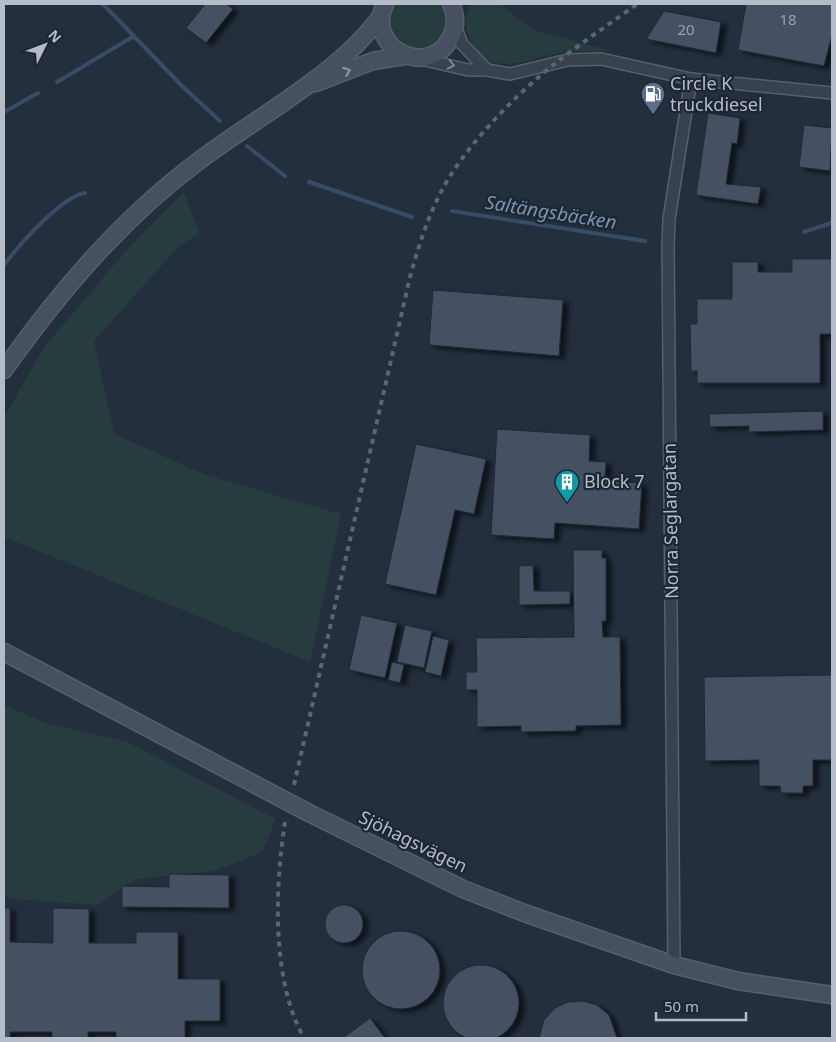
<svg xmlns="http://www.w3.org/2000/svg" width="836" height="1042" font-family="'Noto Sans',sans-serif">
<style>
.green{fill:#263c3f}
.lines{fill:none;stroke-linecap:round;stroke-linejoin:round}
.stream{stroke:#394c67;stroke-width:4}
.building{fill:#455162;stroke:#1f2835;filter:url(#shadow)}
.minor-casing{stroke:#565f6c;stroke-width:14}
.secondary-casing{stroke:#565f6c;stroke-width:19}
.minor{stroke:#38414e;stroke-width:11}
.secondary{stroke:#465061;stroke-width:16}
.rail{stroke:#5a6575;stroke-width:4;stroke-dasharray:5 5;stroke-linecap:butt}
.oneway{stroke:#7c8592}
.oneway2{stroke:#8e96a5}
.labels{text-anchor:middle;stroke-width:4.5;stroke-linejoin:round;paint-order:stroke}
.number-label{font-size:15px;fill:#98a1af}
.poi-label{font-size:18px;fill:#b4bcc9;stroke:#1d2633;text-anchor:start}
.street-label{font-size:18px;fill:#b4bcc9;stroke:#1d2633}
.water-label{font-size:19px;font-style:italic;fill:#7c92b1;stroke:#1d2633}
</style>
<defs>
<filter id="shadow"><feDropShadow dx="5.5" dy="3" stdDeviation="2.5" flood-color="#0009"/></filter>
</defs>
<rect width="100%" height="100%" fill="#242f3e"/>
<g class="green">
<path d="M396,4H439C464,38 416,70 394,37C387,25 389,15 396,4Z"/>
<path d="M471,4H500L522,22L538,31L611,51C595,52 579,50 564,52C530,57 487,83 469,37C464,25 465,15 471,4Z"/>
<polygon points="184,192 199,233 178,247 94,341 114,434 206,475 341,514 310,662 4,537 4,417 45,346 125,252"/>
<polygon points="4,705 48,724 125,741 276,819 262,852 215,871 136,879 97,905 15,899 4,896"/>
</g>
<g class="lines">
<g class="stream">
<polyline points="103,4 182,86 220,121"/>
<polyline points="57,82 134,36"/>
<polyline points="4,112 38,93"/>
<polyline points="247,146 285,176"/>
<polyline points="309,182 412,217"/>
<polyline points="452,211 645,241"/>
<polyline points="804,232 831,223"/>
<path d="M4,265C18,246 62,196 85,193"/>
</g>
</g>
<g class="building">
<polygon points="205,4 226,4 233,9 206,43 186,28"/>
<polygon points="746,4 832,4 832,35 824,66 738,50"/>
<polygon points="664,11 721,22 716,53 646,39"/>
<polygon points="708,113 740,118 737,144 732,143 726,184 761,187 758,204 696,195"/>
<polygon points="804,125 832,128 830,171 799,167"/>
<polygon points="792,259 832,259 832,334 820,334 820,383 697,383 697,371 691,371 690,324 697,324 697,299 732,299 732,262 758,262 758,272 792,272"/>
<polygon points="433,290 563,300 559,356 429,345"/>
<polygon points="823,411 823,430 749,432 749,426 710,427 709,414"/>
<polygon points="497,429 590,435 589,461 606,462 605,481 642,483 639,529 555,523 554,539 491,535"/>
<polygon points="416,444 486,459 474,514 455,510 436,595 385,584"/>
<polygon points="573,550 602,550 602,558 606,558 606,621 602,621 603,637 620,637 621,725 576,726 576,731 521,732 521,726 477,727 477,690 466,690 466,672 477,672 476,638 574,637"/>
<polygon points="533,565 534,591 570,591 570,604 519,605 519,566"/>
<polygon points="361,615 397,623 385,678 349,670"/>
<polygon points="405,625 432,631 424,668 397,662"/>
<polygon points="433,636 449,640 441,676 425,672"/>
<polygon points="392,662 404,665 400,683 388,680"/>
<polygon points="832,675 832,760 813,760 813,786 803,786 803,793 781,793 780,786 759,786 759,760 705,761 704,677"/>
<polygon points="169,874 229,875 229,908 122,907 122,886 169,887"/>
<circle cx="344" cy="924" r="19"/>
<polygon points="4,908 10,908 10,942 53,943 53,908 89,909 89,943 136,943 136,932 178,932 178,979 220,979 220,1021 185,1021 185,1038 116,1038 116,1032 88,1032 88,1038 52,1038 52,1032 10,1032 10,1038 4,1038"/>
<circle cx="401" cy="970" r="39"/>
<circle cx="481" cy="1003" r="38"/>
<polygon points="583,1001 597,1005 609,1015 617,1038 539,1038 544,1020 555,1008 568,1002"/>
<polygon points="370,1018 385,1038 343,1038"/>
</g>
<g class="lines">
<defs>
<g id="minor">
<polyline points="455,26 462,44 487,70"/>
<polyline points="421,59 468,70 487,70 510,74 568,60 601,59 691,79 832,93"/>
<polyline points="674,965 668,246 669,219 691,79"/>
</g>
<g id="secondary">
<path d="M385,4C364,49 430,80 451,37C457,26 456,15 451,4"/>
<polyline points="316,83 373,61 404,56"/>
<path d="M4,370C60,291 122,218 200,160C258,116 338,75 381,16"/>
<polyline points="4,652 309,813 463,889 527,914 674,965 738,981 832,995"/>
</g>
</defs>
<use href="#minor" class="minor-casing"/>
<use href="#secondary" class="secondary-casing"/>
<use href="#minor" class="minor"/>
<use href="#secondary" class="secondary"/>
<g class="rail">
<path d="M294,785L410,277C418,248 427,219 441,192C464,147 517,93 557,62C582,42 610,24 637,4"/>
<path d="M285,822C275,886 271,980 304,1038"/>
</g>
</g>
<defs><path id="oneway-chevron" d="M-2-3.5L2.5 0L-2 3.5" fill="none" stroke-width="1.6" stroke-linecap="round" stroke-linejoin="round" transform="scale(1.25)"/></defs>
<use class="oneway" href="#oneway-chevron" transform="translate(451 65) rotate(13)"/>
<use class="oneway2" href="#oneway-chevron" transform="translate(347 71) rotate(-21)"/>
<defs>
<symbol id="fuel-pin" viewBox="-11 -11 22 30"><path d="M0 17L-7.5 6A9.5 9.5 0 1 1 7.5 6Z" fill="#5c6f8a" stroke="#1d2633"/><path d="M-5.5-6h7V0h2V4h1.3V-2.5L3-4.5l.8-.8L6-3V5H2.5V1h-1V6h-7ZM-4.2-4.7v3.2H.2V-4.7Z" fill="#fff"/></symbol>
<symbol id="building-pin" viewBox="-11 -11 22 30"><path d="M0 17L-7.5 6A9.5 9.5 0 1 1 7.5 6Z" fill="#0f9aa8" stroke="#1d2633"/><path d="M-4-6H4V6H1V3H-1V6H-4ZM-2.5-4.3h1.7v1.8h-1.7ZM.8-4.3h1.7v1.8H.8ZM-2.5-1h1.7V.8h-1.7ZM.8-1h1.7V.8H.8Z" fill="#fff"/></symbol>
</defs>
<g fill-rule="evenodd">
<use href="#fuel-pin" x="639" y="80" width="28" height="38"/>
<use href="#building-pin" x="553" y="468" width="28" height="38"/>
</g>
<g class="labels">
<g class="number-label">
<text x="788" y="25">18</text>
<text x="686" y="35">20</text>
</g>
<g class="poi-label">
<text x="670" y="90">Circle K<tspan x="670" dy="21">truckdiesel</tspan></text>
<text x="584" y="488">Block 7</text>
</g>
<g class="street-label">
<text transform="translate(671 521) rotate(-91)" y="6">Norra Seglargatan</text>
<text transform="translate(413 842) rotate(26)" y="6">Sjöhagsvägen</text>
</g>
<g class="water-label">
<text transform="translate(551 212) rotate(9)" y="7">Saltängsbäcken</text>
</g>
</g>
<rect width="836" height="1042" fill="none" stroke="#b4bcc9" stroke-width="10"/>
<g transform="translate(45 45) rotate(48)" stroke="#1d2633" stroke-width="4" paint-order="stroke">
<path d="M0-4L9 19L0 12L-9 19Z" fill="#b4bcc9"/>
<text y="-8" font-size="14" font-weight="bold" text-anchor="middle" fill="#b4bcc9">N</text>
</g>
<path d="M656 1012v8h90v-8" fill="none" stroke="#b4bcc9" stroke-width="2.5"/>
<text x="664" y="1012" font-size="15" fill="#b4bcc9" stroke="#1d2633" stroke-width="4" paint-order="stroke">50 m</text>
</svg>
